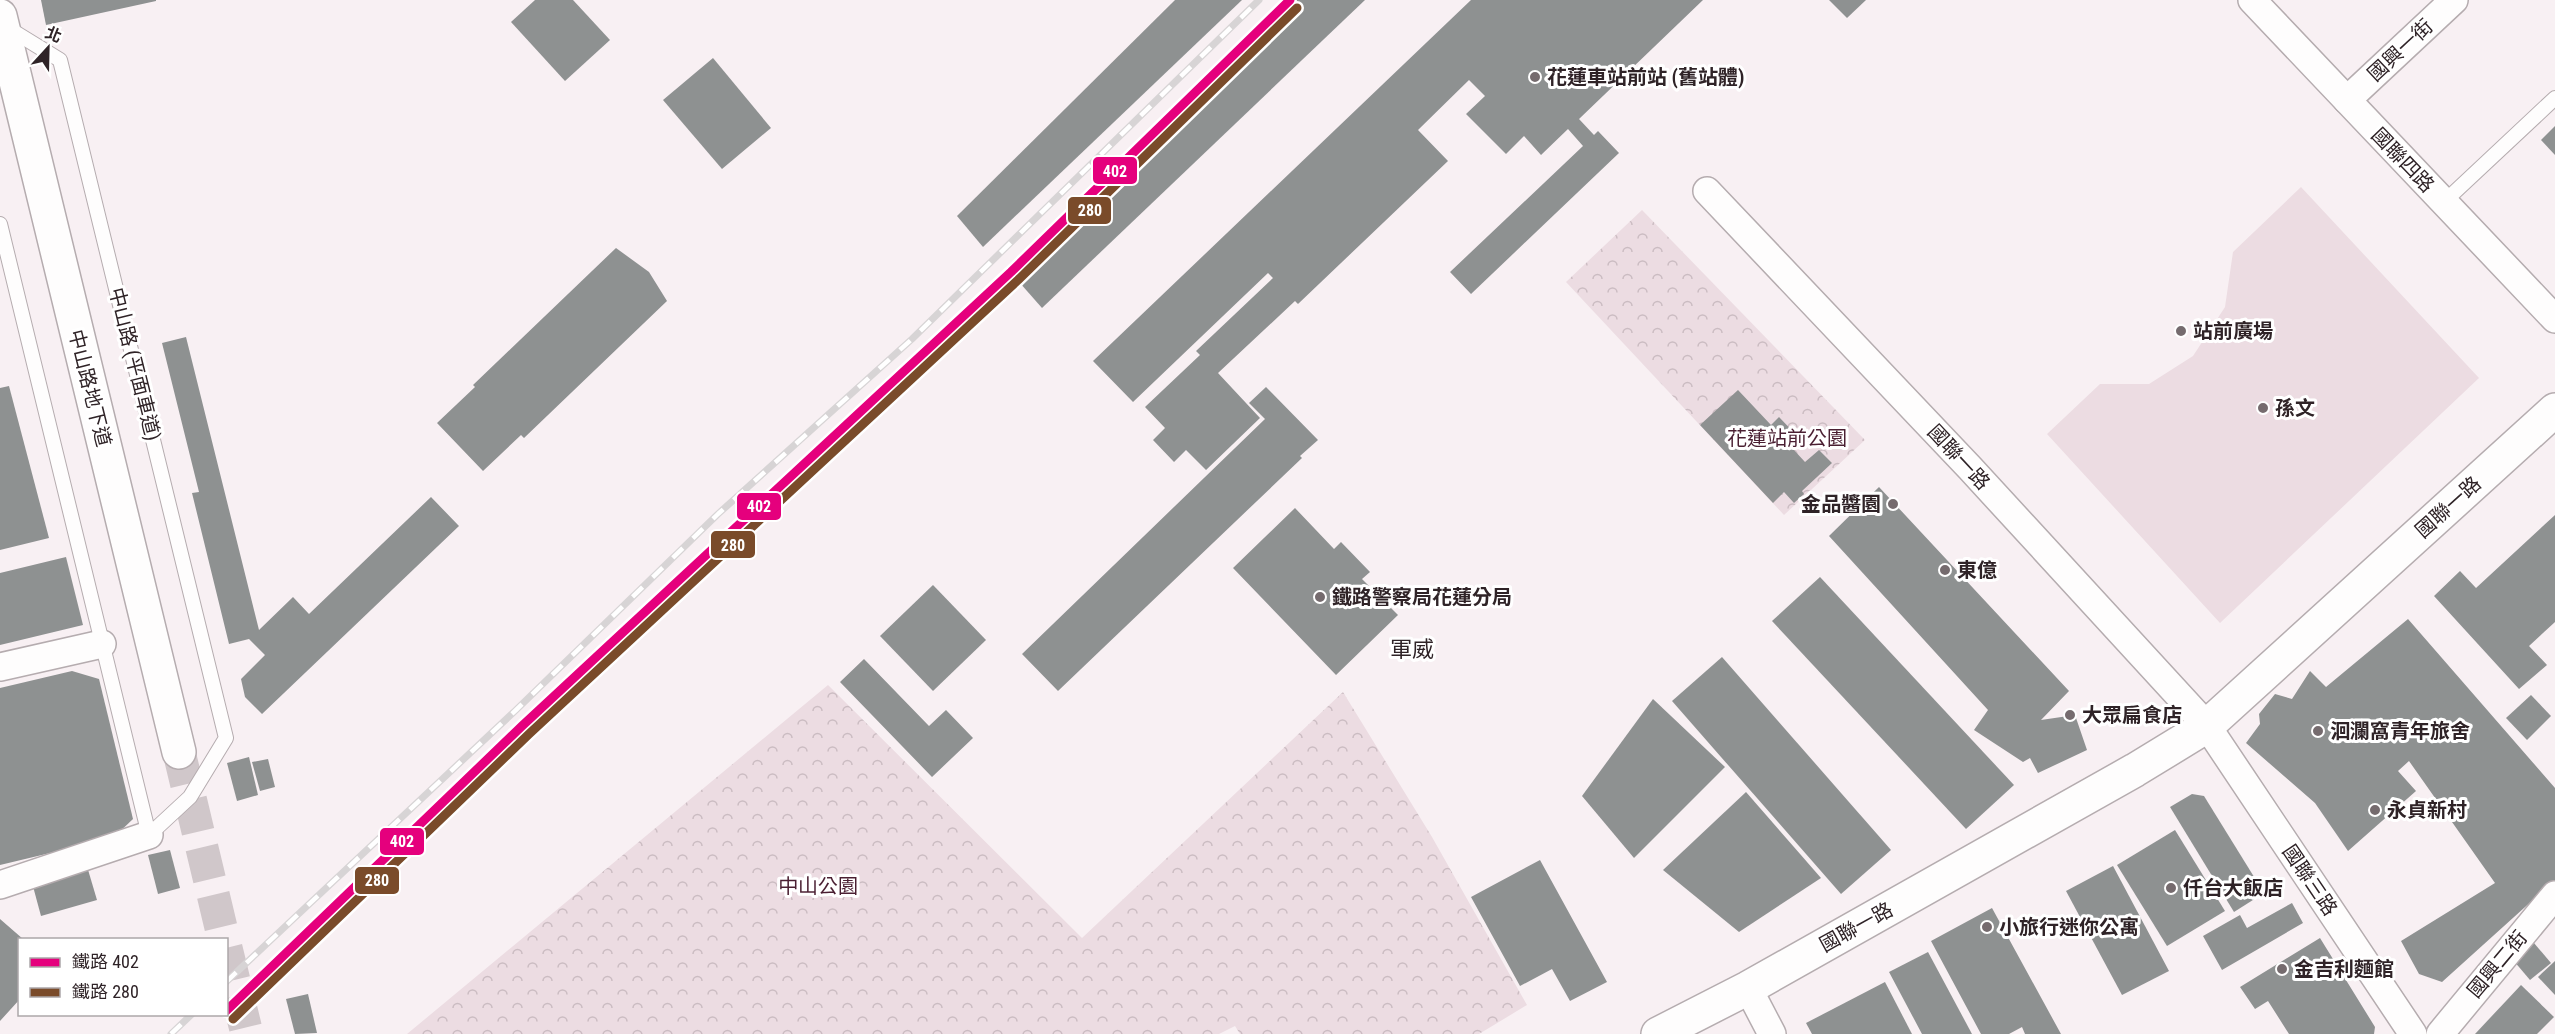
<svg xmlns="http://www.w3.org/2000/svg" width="2555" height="1034" font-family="'Roboto Condensed','Noto Sans TC',sans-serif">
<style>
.grass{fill:#ecdce2}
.park{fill:url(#park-crowns)}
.building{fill:#8e9191}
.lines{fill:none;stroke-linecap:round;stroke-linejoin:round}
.tertiary-tunnel{stroke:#d0c7ca;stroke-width:33;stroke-dasharray:33 16;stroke-linecap:butt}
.service-casing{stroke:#b5acaf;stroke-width:16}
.minor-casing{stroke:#b5acaf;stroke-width:30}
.tertiary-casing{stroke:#b5acaf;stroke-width:36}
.service{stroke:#fefdfd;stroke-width:14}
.minor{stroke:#fefdfd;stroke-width:27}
.tertiary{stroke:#fefdfd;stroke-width:33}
.rail-casing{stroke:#d7d4d5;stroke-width:7}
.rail{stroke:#fff;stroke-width:4.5;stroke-dasharray:14;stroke-linecap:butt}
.rail-1-casing{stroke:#fff;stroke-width:14}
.rail-2-casing{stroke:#fff;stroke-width:14}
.rail-1{stroke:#e5007d;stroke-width:9}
.rail-2{stroke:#7a4b2a;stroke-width:9}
.poi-dot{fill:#756b6e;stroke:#fff;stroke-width:2}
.labels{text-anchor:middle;stroke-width:6;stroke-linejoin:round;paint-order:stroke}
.street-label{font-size:20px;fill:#2f2327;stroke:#fff}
.poi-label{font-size:20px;font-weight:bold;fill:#2f2327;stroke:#fff;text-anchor:start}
.park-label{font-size:20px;fill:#4a1f32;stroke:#fff}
.quarter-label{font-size:22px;fill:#2f2327;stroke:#fff}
.line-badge{stroke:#fff;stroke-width:2}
.badge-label{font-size:16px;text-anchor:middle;font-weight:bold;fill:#fff}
</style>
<defs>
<pattern id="park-crowns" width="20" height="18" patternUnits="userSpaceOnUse" patternTransform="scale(1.5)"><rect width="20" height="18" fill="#ecdce2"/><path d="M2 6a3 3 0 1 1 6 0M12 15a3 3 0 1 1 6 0" fill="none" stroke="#cbbcc2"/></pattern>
</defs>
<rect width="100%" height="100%" fill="#f8f0f3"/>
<polygon class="grass" points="2301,187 2479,378 2220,623 2047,434 2100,384 2149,384 2193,356 2225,307 2233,252"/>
<g class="park">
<polygon points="1642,210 1865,440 1784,515 1566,282"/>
<polygon points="828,685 1082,938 1343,692 1432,837 1527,1005 1479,1034 1240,1034 1235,1026 1219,1034 407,1034"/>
</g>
<g class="building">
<polygon points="41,0 156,0 156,1 46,25"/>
<polygon points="535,0 573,0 610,40 565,81 511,22"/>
<polygon points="1175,0 1242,0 983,247 957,216"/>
<polygon points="1296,0 1365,0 1042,308 1012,274"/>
<polygon points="1471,0 1703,0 1579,119 1594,135 1598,131 1619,153 1471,294 1450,272 1583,146 1568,129 1541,155 1524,136 1506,154 1466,114 1485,96 1469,80 1418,130 1448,161 1298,304 1295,301 1218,373 1260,418 1206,470 1186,450 1174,462 1153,440 1165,428 1145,407 1200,355 1196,351 1273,278 1268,273 1133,402 1093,361"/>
<polygon points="1829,0 1866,0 1847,18"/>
<polygon points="713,58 771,128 722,169 663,100"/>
<polygon points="2555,126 2555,155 2541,140"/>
<polygon points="616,248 649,272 667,301 524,438 521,435 483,471 437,423 475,387 473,385"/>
<polygon points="186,337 259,630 293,597 309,614 431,497 459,526 262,714 245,697 241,679 265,655 249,639 229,644 192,493 199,492 162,343"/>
<polygon points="9,386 49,538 0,550 0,388"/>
<polygon points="1266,387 1318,440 1300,456 1302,458 1058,691 1022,654 1265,419 1249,403"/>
<polygon points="1738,390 1771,425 1779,417 1802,441 1793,449 1805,462 1819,450 1832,463 1802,491 1804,494 1794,503 1784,492 1773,503 1700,425"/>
<polygon points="1879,487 2069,691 2041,720 2075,715 2087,750 2038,773 2030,758 2023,762 1974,730 1988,710 1829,536"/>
<polygon points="1295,508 1334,549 1341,542 1370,572 1362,579 1398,615 1336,675 1233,568"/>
<polygon points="2555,515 2555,622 2529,646 2547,665 2519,689 2434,596 2460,571 2476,588"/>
<polygon points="66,557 83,625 0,645 0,573"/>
<polygon points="1820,577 2014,785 1966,829 1772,621"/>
<polygon points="933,585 986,640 933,691 880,636"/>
<polygon points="2408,619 2555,788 2555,880 2442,982 2419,974 2401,941 2495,883 2409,761 2398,771 2416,791 2348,851 2315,803 2246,743 2260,724 2259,714 2275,694 2292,699 2310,671 2326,687"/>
<polygon points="1722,657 1891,850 1841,894 1672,701"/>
<polygon points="864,659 929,726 946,710 973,738 932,777 840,682"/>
<polygon points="72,671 99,679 133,819 113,838 0,865 0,688"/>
<polygon points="2531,695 2551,716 2527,740 2506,718"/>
<polygon points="1653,699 1725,767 1634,858 1582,796"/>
<polygon points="249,757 258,795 237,801 227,763"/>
<polygon points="268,759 275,787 260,791 252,762"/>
<polygon points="1746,792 1821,878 1739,932 1663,870"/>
<polygon points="2192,794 2204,796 2264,893 2234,912 2170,807"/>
<polygon points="2175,830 2225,911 2167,946 2117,865"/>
<polygon points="170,850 180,888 158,894 148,855"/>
<polygon points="1540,860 1607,982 1570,1001 1552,969 1520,986 1471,897"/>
<polygon points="86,863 97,900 41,916 31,879"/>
<polygon points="2113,866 2169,971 2122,995 2066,891"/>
<polygon points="2292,903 2303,923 2222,970 2203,936 2240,915 2247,928"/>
<polygon points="1992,908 2061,1034 2025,1034 2022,1027 2009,1034 1981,1034 1931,941"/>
<polygon points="0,919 23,939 20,939 20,999 0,1021"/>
<polygon points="2523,930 2551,963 2530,980 2502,947"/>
<polygon points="2320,938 2375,1027 2374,1034 2289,1034 2268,1001 2255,1009 2240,987"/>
<polygon points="1928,952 1972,1034 1922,1034 1889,972"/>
<polygon points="2555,961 2555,995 2538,977"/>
<polygon points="1885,982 1912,1034 1812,1034 1806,1023"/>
<polygon points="2521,985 2554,1017 2537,1034 2475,1034"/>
<polygon points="308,994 317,1033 295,1034 286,999"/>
</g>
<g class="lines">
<g class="tertiary-tunnel">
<polyline points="179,752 224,940"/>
<polyline points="226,948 247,1034"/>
</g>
<defs>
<g id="service">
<polyline points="2444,202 2555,98"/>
<polyline points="0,224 149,835 190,797 226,738 60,60 8,28"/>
</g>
<g id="minor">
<polyline points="2252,0 2555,319"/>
<polyline points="2347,100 2454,0"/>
<polyline points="1707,191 1970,468 2207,726 2413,1034"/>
<polyline points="0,667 102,644"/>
<polyline points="0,885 149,835"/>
<polyline points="1748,988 1772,1034"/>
<polyline points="2440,1034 2555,895"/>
</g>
<g id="tertiary">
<polyline points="0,16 179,752"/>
<polyline points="1658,1034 1748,988 2135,770 2207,726 2555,410"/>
</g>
</defs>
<use href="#service" class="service-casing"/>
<use href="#minor" class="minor-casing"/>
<use href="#tertiary" class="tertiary-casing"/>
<use href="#service" class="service"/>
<use href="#minor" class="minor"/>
<use href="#tertiary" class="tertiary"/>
<defs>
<g id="rail">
<polyline points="226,982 516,710 718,514 912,339 1259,0"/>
<polyline points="171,1034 192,1014"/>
</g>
</defs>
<use href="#rail" class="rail-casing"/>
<use href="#rail" class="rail"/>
<defs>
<polyline id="rail-1" points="226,1011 522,726 1011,272 1290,0"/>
<polyline id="rail-2" points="233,1019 529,734 1018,280 1297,8"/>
</defs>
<use href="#rail-1" class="rail-1-casing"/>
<use href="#rail-2" class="rail-2-casing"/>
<use href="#rail-1" class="rail-1"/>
<use href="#rail-2" class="rail-2"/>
</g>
<g class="poi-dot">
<circle cx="1535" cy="77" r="6"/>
<circle cx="2181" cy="331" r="6"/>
<circle cx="2263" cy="408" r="6"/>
<circle cx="1893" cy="504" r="6"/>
<circle cx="1945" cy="570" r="6"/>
<circle cx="1320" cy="597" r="6"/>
<circle cx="2070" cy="715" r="6"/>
<circle cx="2318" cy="731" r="6"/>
<circle cx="2375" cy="810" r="6"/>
<circle cx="2171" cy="888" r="6"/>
<circle cx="1987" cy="927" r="6"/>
<circle cx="2282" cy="969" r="6"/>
</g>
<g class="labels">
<g class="street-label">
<text transform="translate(2400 50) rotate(-43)" y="7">國興一街</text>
<text transform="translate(2403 160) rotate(46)" y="7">國聯四路</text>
<text transform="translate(135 364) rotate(76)" y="7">中山路 (平面車道)</text>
<text transform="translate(90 388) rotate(76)" y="7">中山路地下道</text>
<text transform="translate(1959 457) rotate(47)" y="7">國聯一路</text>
<text transform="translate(2448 507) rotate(-42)" y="7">國聯一路</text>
<text transform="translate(2310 880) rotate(56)" y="7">國聯三路</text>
<text transform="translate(1856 927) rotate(-29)" y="7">國聯一路</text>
<text transform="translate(2497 964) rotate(-50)" y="7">國興二街</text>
</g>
<g class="poi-label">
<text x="1547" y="84">花蓮車站前站 (舊站體)</text>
<text x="2193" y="338">站前廣場</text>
<text x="2275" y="415">孫文</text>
<text x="1881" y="511" text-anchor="end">金品醬園</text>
<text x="1957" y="577">東億</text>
<text x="1332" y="604">鐵路警察局花蓮分局</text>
<text x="2082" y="722">大眾扁食店</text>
<text x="2330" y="738">洄瀾窩青年旅舍</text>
<text x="2387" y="817">永貞新村</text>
<text x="2183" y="895">仟台大飯店</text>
<text x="1999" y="934">小旅行迷你公寓</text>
<text x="2294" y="976">金吉利麵館</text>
</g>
<g class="park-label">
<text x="1787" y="445">花蓮站前公園</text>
<text x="818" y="893">中山公園</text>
</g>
<g class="quarter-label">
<text x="1412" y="657">軍威</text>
</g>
</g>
<g class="line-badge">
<rect x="1092" y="156" width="46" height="29" rx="6" fill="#e5007d"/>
<rect x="1067" y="196" width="45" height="29" rx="6" fill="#7a4b2a"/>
<rect x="736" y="492" width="46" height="29" rx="6" fill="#e5007d"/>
<rect x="710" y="530" width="46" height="29" rx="6" fill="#7a4b2a"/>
<rect x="379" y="827" width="46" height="29" rx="6" fill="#e5007d"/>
<rect x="354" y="866" width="46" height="29" rx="6" fill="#7a4b2a"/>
</g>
<g class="badge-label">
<text x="1115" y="177">402</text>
<text x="1090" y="216">280</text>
<text x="759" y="512">402</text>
<text x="733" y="551">280</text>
<text x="402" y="847">402</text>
<text x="377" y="886">280</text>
</g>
<rect x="18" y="938" width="210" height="78" fill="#ffffff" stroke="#aca7a9" stroke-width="1.5"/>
<rect x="30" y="958" width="30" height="9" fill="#e5007d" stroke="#aca7a9" stroke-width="1.5"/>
<text x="72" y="968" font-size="18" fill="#2f2327">鐵路 402</text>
<rect x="30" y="988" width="30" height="9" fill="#7a4b2a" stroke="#aca7a9" stroke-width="1.5"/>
<text x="72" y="998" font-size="18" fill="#2f2327">鐵路 280</text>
<g transform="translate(48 48) rotate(22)" stroke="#ffffff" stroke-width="4.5" paint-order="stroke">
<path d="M0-4.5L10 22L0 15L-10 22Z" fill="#2f2327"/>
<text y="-9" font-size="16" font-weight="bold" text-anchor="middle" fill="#2f2327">北</text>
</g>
</svg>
